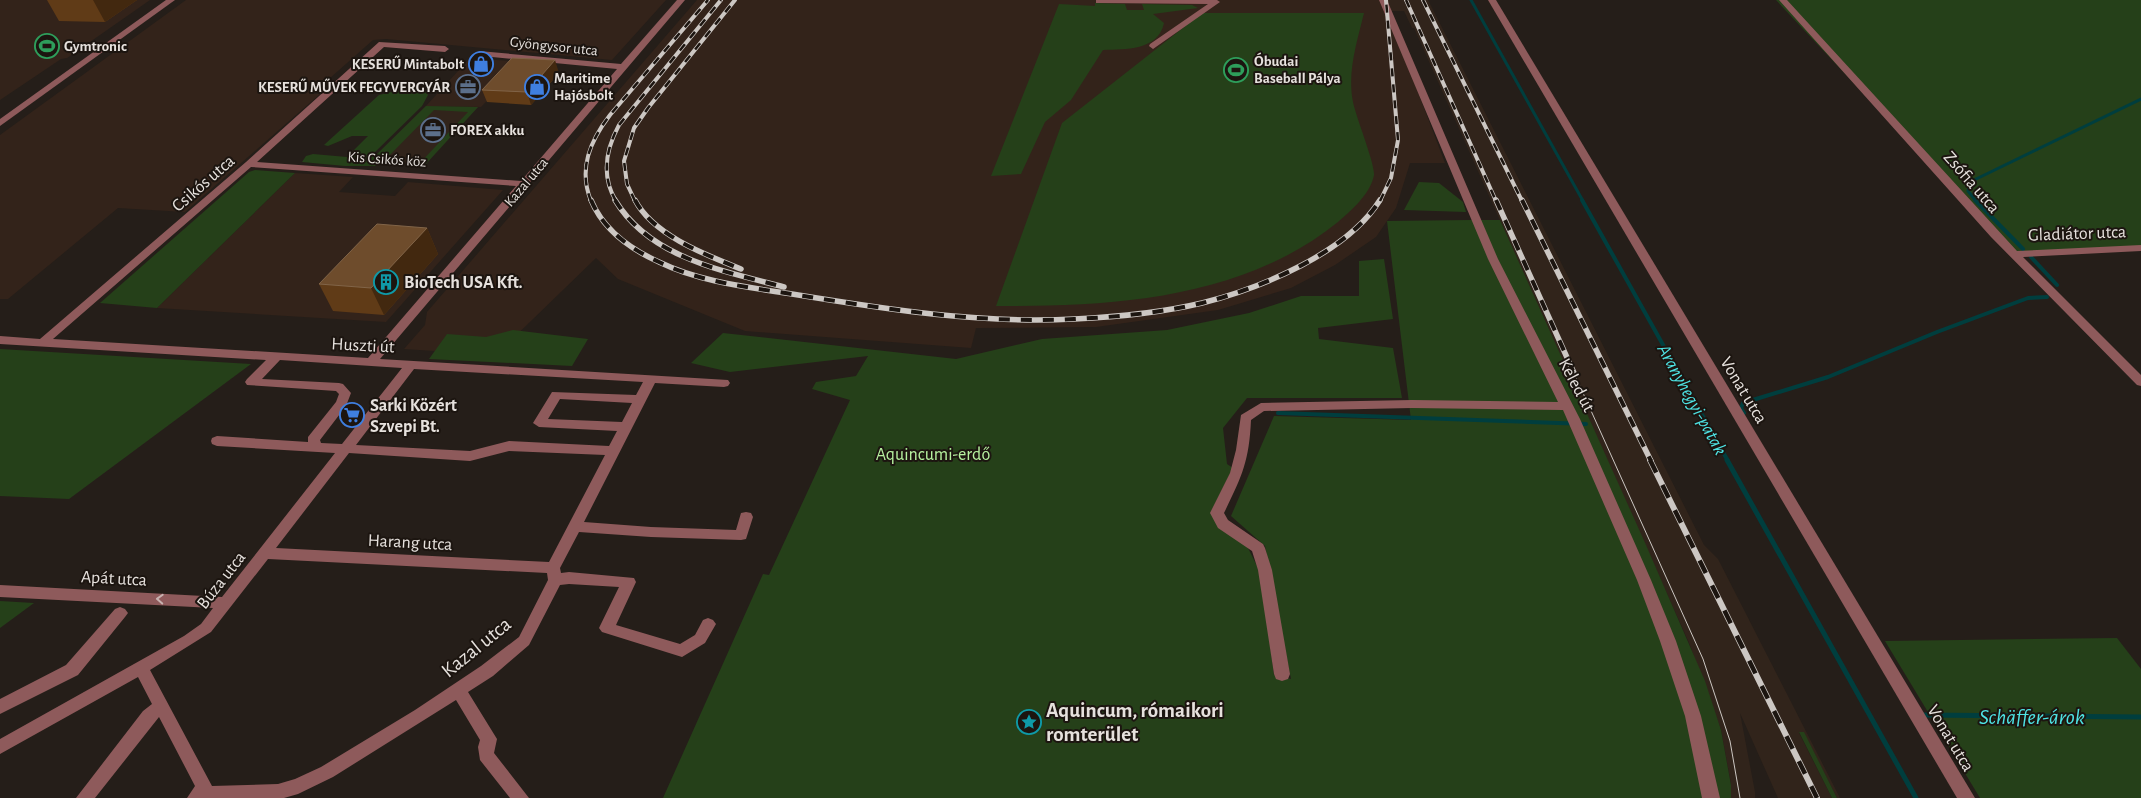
<svg xmlns="http://www.w3.org/2000/svg" width="2141" height="798" font-family="'Alegreya Sans',sans-serif">
<style>
.built{fill:#31241b}
.industrial{fill:#33231a}
.green{fill:#254019}
.lines{fill:none;stroke-linecap:round;stroke-linejoin:round}
.stream-far2{stroke:#003e3e;stroke-width:3}
.stream-far1{stroke:#003e3e;stroke-width:4}
.stream{stroke:#003e3e;stroke-width:5}
.minor{fill:#8e5a5b;fill-rule:evenodd}
.tram{stroke:#ccc7c3;stroke-width:1}
.rail-far2-casing{stroke:#ccc7c3;stroke-width:4}
.rail-far1-casing{stroke:#ccc7c3;stroke-width:5.5}
.rail-casing{stroke:#ccc7c3;stroke-width:6}
.rail-far2{stroke:#1c1510;stroke-width:2.5;stroke-dasharray:8;stroke-linecap:butt}
.rail-far1{stroke:#1c1510;stroke-width:4;stroke-dasharray:11;stroke-linecap:butt}
.rail{stroke:#1c1510;stroke-width:4.5;stroke-dasharray:14;stroke-linecap:butt}
.wall{fill:#603b17}
.shaded-wall{fill:#42280f}
.building{fill:#6e4c2c;stroke:#816448}
.oneway{stroke:#c7b2b0}
.labels{text-anchor:middle;stroke-width:4;stroke-linejoin:round;paint-order:stroke}
.far-poi-label{font-size:15px;font-weight:bold;fill:#e6e1dd;stroke:#1c1510;text-anchor:start}
.far-street-label{font-size:15px;fill:#e6e1dd;stroke:#1c1510}
.street-label{font-size:18px;fill:#e6e1dd;stroke:#1c1510}
.poi-label{font-size:18px;font-weight:bold;fill:#e6e1dd;stroke:#1c1510;text-anchor:start}
.park-label{font-size:18px;fill:#b6f19f;stroke:#1c1510}
.water-label{font-size:19px;font-style:italic;fill:#4ee3e4;stroke:#1c1510}
.near-street-label{font-size:21px;fill:#e6e1dd;stroke:#1c1510}
.near-poi-label{font-size:21px;font-weight:bold;fill:#e6e1dd;stroke:#1c1510;text-anchor:start}
.near-water-label{font-size:22px;font-style:italic;fill:#4ee3e4;stroke:#1c1510}
</style>
<rect width="100%" height="100%" fill="#251e19"/>
<g class="built">
<polygon points="1382,0 1428,0 1704,545 1718,559 1840,798 1837,798 1803,732 1799,733 1832,798 1778,798 1740,713 1755,792 1755,798 1731,798 1731,784 1721,730 1689,643 1414,28 1412,28 1404,11 1383,11"/>
<polygon points="426,106 478,107 424,165 369,163"/>
</g>
<g class="industrial">
<polygon points="0,0 150,0 67,58 61,59 0,100"/>
<polygon points="186,0 666,0 612,60 386,39 373,40 312,94 320,94 185,212 118,208 8,299 0,299 0,135"/>
<polygon points="697,0 1382,0 1383,10 1387,11 1445,163 1410,163 1396,208 1376,237 1335,265 1291,288 1218,310 1096,327 976,328 971,348 745,331 618,279 596,258 496,355 404,349 425,325 427,312"/>
<polygon points="470,58 524,62 481,107 426,106"/>
<polygon points="295,173 353,177 339,192 395,196 408,182 503,190 386,322 157,308"/>
</g>
<g class="green">
<polygon points="1776,0 2141,0 2141,248 2014,254"/>
<path d="M1095,3L1125,4L1127,10H1144L1142,4L1192,5L1198,8L1153,14L1164,23C1158,51 1125,49 1103,50L1071,100L1045,122L1021,174L991,176L1059,4L1095,6Z"/>
<path d="M1202,13H1364C1357,42 1347,72 1353,102C1356,117 1375,164 1374,175C1371,193 1351,211 1338,222C1243,299 1113,307 996,306L1062,123Z"/>
<polygon points="403,89 426,92 428,95 422,106 374,153 376,155 426,106 478,107 425,165 419,164 468,112 434,110 382,163 378,162 375,166 345,166 302,162 306,156 313,154 347,157 368,136 352,136 328,146 324,145 379,95"/>
<polygon points="255,170 295,173 157,308 100,303 249,172"/>
<polygon points="1419,182 1439,183 1463,202 1466,212 1404,210"/>
<polygon points="1470,220 1500,220 1646,545 1705,681 1721,730 1731,785 1731,798 663,798 763,574 769,575 850,400 812,389 816,382 856,376 868,356 730,372 691,363 723,333 956,359 1042,339 1167,330 1249,313 1301,296 1359,296 1359,261 1384,259 1393,319 1318,328 1319,339 1393,348 1402,398 1247,398 1223,428 1227,464 1233,468 1215,504 1247,546 1261,574 1274,675 1291,679 1265,546 1231,516 1274,416 1411,420 1387,221"/>
<polygon points="513,330 588,339 572,366 429,359 447,334 486,337"/>
<polygon points="0,349 251,364 69,499 0,496"/>
<polygon points="0,601 34,603 0,628"/>
<polygon points="2117,638 2141,669 2141,798 1980,798 1885,641"/>
<polygon points="1799,732 1804,732 1837,798 1832,798"/>
</g>
<g class="lines">
<g class="stream-far2">
<polyline points="1471,0 1583,201"/>
<polyline points="1976,201 1968,191 1970,182 2141,99"/>
</g>
<g class="stream-far1">
<polyline points="1582,200 1728,461"/>
<polyline points="1975,200 2023,249"/>
<polyline points="2031,257 2057,285"/>
<polyline points="1278,413 1586,424"/>
<polyline points="1744,413 1741,408 1743,403 1828,377 1937,332 2028,298 2047,297"/>
</g>
<g class="stream">
<polyline points="1727,460 1916,798"/>
<polyline points="1922,715 2141,717"/>
</g>
<g class="minor">
<polygon points="166,0 175,0 0,126 0,119"/>
<path d="M677,0H685L380,359L728,380L730,383L728,386L724,387L655,383L584,522L651,527L736,530L741,513L746,512L751,513L753,517L746,539L741,540L651,537L579,532L560,568L561,573L569,572L634,578L636,582L616,625L680,644L695,635L703,620L708,618L713,620L716,624L705,643L682,657L602,632L599,628L619,587L569,584L560,585L529,645L493,676L468,692L497,739L494,753L529,798H510L480,760L478,747L480,740L456,700L333,777L298,794L284,798H187L195,786L159,717L95,798H76L143,711L152,704L138,677L0,754V739L184,636L201,624L213,608L0,597V585L222,597L335,453L217,446L212,444L211,441L212,438L217,436L308,442V437L336,402L339,394L336,391L247,385L245,382L247,379L266,360L0,344V336L40,339L246,162L379,42L445,46L449,49L445,52L384,47L257,162L521,181L617,69L482,56L479,55V51L621,64ZM251,167L516,186L368,358L53,339ZM280,360L402,368L342,444L321,443L320,440L346,406L351,393L343,384L339,383L262,379ZM414,369L643,382L636,395L552,392L533,423L539,427L617,431L609,446L509,441L470,451L356,445ZM560,399L632,403L622,422L548,419ZM509,451L605,455L549,562L276,548L349,453L470,461ZM268,559L547,573L548,580L519,637L481,666L415,710L321,767L295,779L278,784L212,786L150,670L211,632Z"/>
<polygon points="1096,0 1217,0 1220,2 1153,49 1149,46 1150,44 1208,4 1099,3 1096,3"/>
<path d="M1379,0H1387L1498,259L1580,419L1651,580L1676,641L1701,716L1720,798H1702L1685,716L1660,641L1637,580L1563,410L1412,408L1264,411L1251,420C1249,462 1242,476 1224,513L1228,520L1263,544L1265,548L1272,570L1290,674L1288,679L1282,681L1276,679L1274,674L1258,570L1252,551L1218,528L1210,513L1230,473L1236,450L1241,415L1261,403L1412,400L1558,402L1488,259Z"/>
<polygon points="1488,0 1496,0 1975,798 1957,798"/>
<polygon points="1779,0 1787,0 2017,251 2141,245 2141,251 2023,257 2141,375 2141,386 2137,385 1991,237"/>
<polygon points="120,607 125,609 128,613 125,617 78,675 0,714 0,699 66,665 115,609"/>
</g>
<polyline class="tram" points="1574,373 1703,659 1730,741 1740,798"/>
<defs>
<g id="rail-far2">
<polyline points="1406,0 1496,201"/>
<polyline points="1423,0 1522,201"/>
<path d="M591,201C578,169 590,141 610,115L708,0"/>
<path d="M616,201C601,176 606,149 619,125L721,0"/>
<polyline points="635,201 627,184 624,161 634,128 648,108 735,0"/>
<polyline points="1380,201 1391,178 1398,140 1386,0"/>
</g>
<g id="rail-far1">
<path d="M591,200C603,229 630,249 659,262C700,282 747,287 792,294C884,309 980,324 1074,319C1117,317 1160,313 1202,303C1261,288 1347,253 1380,200"/>
<path d="M615,200C650,258 723,271 784,287"/>
<path d="M635,200C653,235 706,255 741,269"/>
<polyline points="1496,200 1574,373"/>
<polyline points="1522,200 1651,461"/>
</g>
<polyline id="rail" points="1650,460 1817,798"/>
</defs>
<use href="#rail-far2" class="rail-far2-casing"/>
<use href="#rail-far1" class="rail-far1-casing"/>
<use href="#rail" class="rail-casing"/>
<use href="#rail-far2" class="rail-far2"/>
<use href="#rail-far1" class="rail-far1"/>
<use href="#rail" class="rail"/>
</g>
<g class="wall">
<polygon points="47,0 137,0 105,22 59,21"/>
<polygon points="559,73 531,105 487,102 482,90"/>
<polygon points="427,228 438,254 384,315 333,311 319,284"/>
</g>
<g class="shaded-wall">
<polygon points="93,0 137,0 105,22"/>
<polygon points="555,60 559,73 531,105 527,92"/>
<polygon points="427,228 438,254 384,315 371,288"/>
</g>
<g class="building">
<polygon points="512,58 555,60 527,92 482,90"/>
<polygon points="377,224 427,228 371,288 319,284"/>
</g>
<defs><path id="oneway-chevron" d="M-2-3.5L2.5 0L-2 3.5" fill="none" stroke-width="1.6" stroke-linecap="round" stroke-linejoin="round" transform="scale(1.25)"/></defs>
<use class="oneway" href="#oneway-chevron" transform="translate(160 599) rotate(-177)"/>
<defs>
<symbol id="stadium-ring" viewBox="-11 -11 22 22"><circle r="9.5" fill="#1c1510" stroke="#2e9e5b" stroke-width="1.5"/><path d="M0-5a6.5 5 0 1 0 0 10a6.5 5 0 1 0 0-10ZM-3.5-1.8h7v3.6h-7Z" fill="#2e9e5b"/></symbol>
<symbol id="shop-ring" viewBox="-11 -11 22 22"><circle r="9.5" fill="#1c1510" stroke="#3f7fe0" stroke-width="1.5"/><path d="M-5-2.5h2.3a2.7 3.5 0 0 1 5.4 0H5L5.5 6h-11ZM-1.5-2.5h3a1.5 2.3 0 0 0-3 0Z" fill="#3f7fe0"/></symbol>
<symbol id="office-ring" viewBox="-11 -11 22 22"><circle r="9.5" fill="#1c1510" stroke="#5c6f8a" stroke-width="1.5"/><path d="M-6-3h4V-5.5h4V-3h4V5H-6ZM-1-4.5V-3h2v-1.5ZM-6 0V1H6V0Z" fill="#5c6f8a"/></symbol>
<symbol id="building-ring" viewBox="-11 -11 22 22"><circle r="9.5" fill="#1c1510" stroke="#0f9aa8" stroke-width="1.5"/><path d="M-4-6H4V6H1V3H-1V6H-4ZM-2.5-4.3h1.7v1.8h-1.7ZM.8-4.3h1.7v1.8H.8ZM-2.5-1h1.7V.8h-1.7ZM.8-1h1.7V.8H.8Z" fill="#0f9aa8"/></symbol>
<symbol id="supermarket-ring" viewBox="-11 -11 22 22"><circle r="9.5" fill="#1c1510" stroke="#3f7fe0" stroke-width="1.5"/><path d="M-6-5.5h2.5l.6 2H6L4.5 2H-2.5L-4.4-4H-6ZM-1.5 3.2a1.3 1.3 0 1 0 .1 0ZM3 3.2a1.3 1.3 0 1 0 .1 0Z" fill="#3f7fe0"/></symbol>
<symbol id="sight-ring" viewBox="-11 -11 22 22"><circle r="9.5" fill="#1c1510" stroke="#0f9aa8" stroke-width="1.5"/><path d="M0-6L1.8-2.2L6-1.7L2.9 1.2L3.7 5.4L0 3.3L-3.7 5.4L-2.9 1.2L-6-1.7L-1.8-2.2Z" fill="#0f9aa8"/></symbol>
</defs>
<g fill-rule="evenodd">
<use href="#stadium-ring" x="33" y="32" width="28" height="28"/>
<use href="#shop-ring" x="467" y="50" width="28" height="28"/>
<use href="#stadium-ring" x="1222" y="56" width="28" height="28"/>
<use href="#office-ring" x="454" y="73" width="28" height="28"/>
<use href="#shop-ring" x="523" y="73" width="28" height="28"/>
<use href="#office-ring" x="419" y="116" width="28" height="28"/>
<use href="#building-ring" x="372" y="268" width="28" height="28"/>
<use href="#supermarket-ring" x="338" y="401" width="28" height="28"/>
<use href="#sight-ring" x="1015" y="708" width="28" height="28"/>
</g>
<g class="labels">
<g class="far-poi-label">
<text x="64" y="51">Gymtronic</text>
<text x="1254" y="66">Óbudai<tspan x="1254" dy="17">Baseball Pálya</tspan></text>
<text x="464" y="69" text-anchor="end">KESERŰ Mintabolt</text>
<text x="554" y="83">Maritime<tspan x="554" dy="17">Hajósbolt</tspan></text>
<text x="450" y="92" text-anchor="end">KESERŰ MŰVEK FEGYVERGYÁR</text>
<text x="450" y="135">FOREX akku</text>
</g>
<g class="far-street-label">
<text transform="translate(554 46) rotate(6)" y="5">Gyöngysor utca</text>
<text transform="translate(387 159) rotate(4)" y="5">Kis Csikós köz</text>
<text transform="translate(526 182) rotate(-50)" y="5">Kazal utca</text>
</g>
<g class="street-label">
<text transform="translate(1972 182) rotate(49)" y="6">Zsófia utca</text>
<text transform="translate(203 183) rotate(-41)" y="6">Csikós utca</text>
<text transform="translate(2077 233) rotate(-2)" y="6">Gladiátor utca</text>
<text transform="translate(363 345) rotate(3)" y="6">Huszti út</text>
<text transform="translate(1577 385) rotate(62)" y="6">Keled út</text>
<text transform="translate(1744 390) rotate(59)" y="6">Vonat utca</text>
<text transform="translate(410 542) rotate(3)" y="6">Harang utca</text>
<text transform="translate(114 578) rotate(3)" y="6">Apát utca</text>
<text transform="translate(221 580) rotate(-52)" y="6">Búza utca</text>
<text transform="translate(1951 738) rotate(59)" y="6">Vonat utca</text>
</g>
<g class="poi-label">
<text x="404" y="288">BioTech USA Kft.</text>
<text x="370" y="411">Sarki Közért<tspan x="370" dy="21">Szvepi Bt.</tspan></text>
</g>
<g class="park-label">
<text x="933" y="460">Aquincumi-erdő</text>
</g>
<g class="water-label">
<text transform="translate(1693 399) rotate(61)" y="7">Aranyhegyi-patak</text>
</g>
<g class="near-street-label">
<text transform="translate(476 647) rotate(-39)" y="7">Kazal utca</text>
</g>
<g class="near-poi-label">
<text x="1046" y="717">Aquincum, rómaikori<tspan x="1046" dy="24">romterület</tspan></text>
</g>
<g class="near-water-label">
<text x="2032" y="724">Schäffer-árok</text>
</g>
</g>
</svg>
